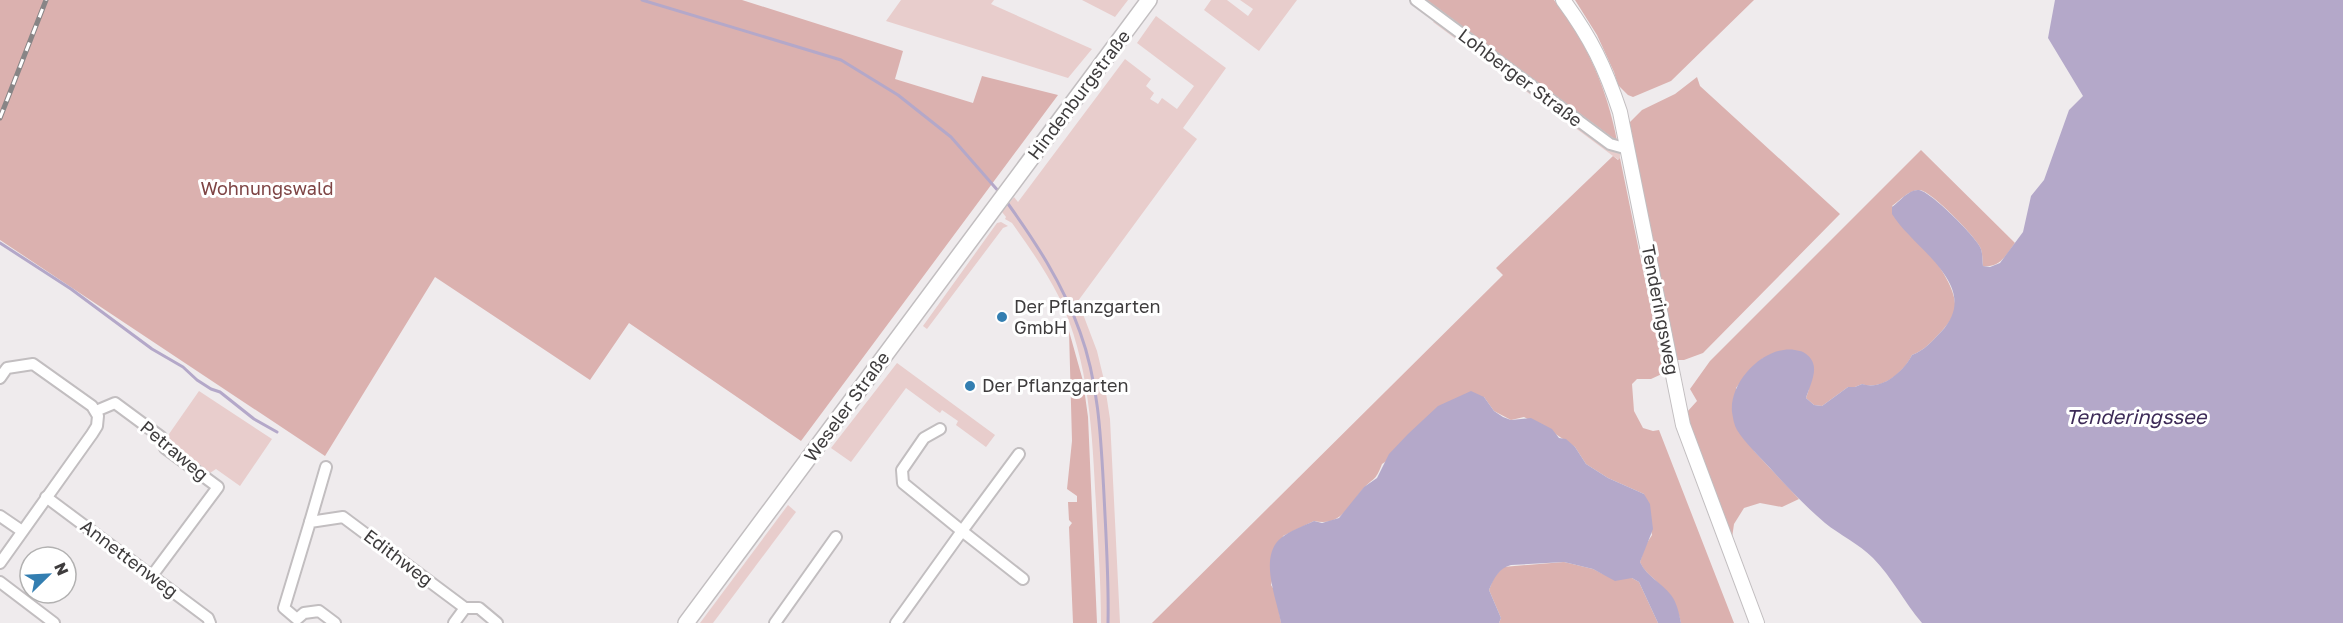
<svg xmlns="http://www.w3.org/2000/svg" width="2343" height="623" font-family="'Golos Text',sans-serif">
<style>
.green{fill:#e8cdcc}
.forest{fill:#dbb1af}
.water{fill:#b4a8c9}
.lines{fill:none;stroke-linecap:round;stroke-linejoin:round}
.stream{stroke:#b4a8c9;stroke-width:3}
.street-casing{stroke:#c2bec0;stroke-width:14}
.secondary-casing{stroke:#c2bec0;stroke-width:16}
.primary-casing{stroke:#c2bec0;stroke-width:18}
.street{stroke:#fff;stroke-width:10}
.secondary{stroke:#fff;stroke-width:14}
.primary{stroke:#fff;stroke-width:15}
.rail-casing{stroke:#888586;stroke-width:5}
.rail{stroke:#fff;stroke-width:3;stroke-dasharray:9;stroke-linecap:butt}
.poi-dot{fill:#337eb1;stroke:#fff;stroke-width:2}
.labels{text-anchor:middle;stroke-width:6;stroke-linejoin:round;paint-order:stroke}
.street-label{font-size:18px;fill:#3e3c3d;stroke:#fff}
.park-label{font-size:18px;fill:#7e4444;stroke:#fff}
.poi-label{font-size:18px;fill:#3e3c3d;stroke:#fff;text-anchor:start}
.water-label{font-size:20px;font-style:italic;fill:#3d2a57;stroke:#fff}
</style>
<rect width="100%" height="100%" fill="#efebed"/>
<g class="green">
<polygon points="901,0 994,0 991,4 1092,49 1068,78 886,21"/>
<polygon points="1082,0 1128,0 1115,17"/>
<polygon points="1211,0 1227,0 1248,16 1253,9 1240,0 1297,0 1259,51 1204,10"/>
<polygon points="1419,0 1427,0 1617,141 1614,143"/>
<path d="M1156,16L1226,68L1183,128L1197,139L1078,301L1097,351L1104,380L1110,419L1120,623H1101C1101,583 1098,543 1096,504C1092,433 1090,363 1059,297C1046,271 1029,247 1012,223L1005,219L1006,217L1002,212L1014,197L1018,202L1125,59L1151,79L1146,86L1154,93L1150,99L1158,104L1162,98L1177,109L1194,86L1137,43Z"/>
<polygon points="1437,18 1620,154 1620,158 1619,160 1613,156 1433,22"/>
<polygon points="1001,222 1008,226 1003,228 927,329 923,326 997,223"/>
<polygon points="897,363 995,435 986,447 956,425 958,421 942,410 940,413 906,388 851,462 831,448"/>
<polygon points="199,391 272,439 240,486 216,469 210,473 171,446 169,434"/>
<polygon points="788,505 796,512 713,623 700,623"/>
</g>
<g class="forest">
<polygon points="0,0 742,0 903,51 895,79 973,103 982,76 1058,95 801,441 629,323 590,380 435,277 325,456 0,240"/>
<path d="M1427,0H1554C1587,42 1607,89 1617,141Z"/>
<polygon points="1575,0 1754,0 1671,81 1633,97 1628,95 1618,85 1614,72 1597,35"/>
<polygon points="1697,77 1700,86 1840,214 1703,353 1684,360 1676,360 1629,123 1642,110 1675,94"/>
<path d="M1921,150L2015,243C2006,255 2000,268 1983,266C1982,261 1983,252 1980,247C1975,236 1931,191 1920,190C1910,189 1900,200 1892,206C1910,229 1958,280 1955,308C1954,317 1947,325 1941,332C1932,341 1925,350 1912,355C1904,372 1882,391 1862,384L1855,387H1848L1822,406L1814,405L1806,398L1809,389L1763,358L1749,371L1736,388L1754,451L1799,499L1782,507L1760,503L1744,508L1734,524L1732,538L1688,420L1687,412L1697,401L1690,389L1710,361Z"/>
<path d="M1613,156L1618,160L1620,158L1664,373L1651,379H1637L1632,384L1634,411L1643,428L1653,431L1659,430L1734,623H1681C1678,609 1673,599 1663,588C1655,578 1645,574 1640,562L1645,546L1652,535L1644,494L1608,478L1586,464L1575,447L1554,433L1524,417L1511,420L1494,411L1484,397L1382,464C1375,483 1373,477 1362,490C1349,506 1340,527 1314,521L1283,536L1271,585L1276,593L1281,623H1152L1503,275L1496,268Z"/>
<polygon points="1069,331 1083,381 1088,417 1097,623 1073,623 1069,527 1072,523 1069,520 1068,502 1077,502 1077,496 1067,489 1072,441"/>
<polygon points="1564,562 1593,569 1603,574 1632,578 1639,582 1658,623 1499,623 1501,618 1489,590 1494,577 1503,567"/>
</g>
<g class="water">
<path d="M2055,0H2343V623H1922C1904,602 1892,577 1873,558C1859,544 1840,535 1825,523C1805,506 1787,487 1770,468C1759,456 1746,444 1737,430C1734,425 1733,418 1732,412C1729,380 1768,341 1800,351C1805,352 1811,357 1813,363C1817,373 1809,388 1806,398L1814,405L1822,406L1848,387H1855L1862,384C1882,391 1904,371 1912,355C1925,350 1932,341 1941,332C1984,286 1913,249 1892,214V207C1900,201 1909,189 1919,190C1930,191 1975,236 1980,247C1983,252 1982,260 1983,266L1990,267L2000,263L2023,232L2031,196L2044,180L2069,110L2083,96L2048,38Z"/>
<path d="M1471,391L1484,397L1494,411L1503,417L1511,420L1531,418L1552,429L1559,438L1566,439L1575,447L1586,464L1608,478L1644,494L1650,504L1653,529L1640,562C1647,577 1661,582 1671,595C1677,603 1679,613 1681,623H1658L1639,582L1632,578L1615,581L1593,569L1564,562L1511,565C1499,568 1494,578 1489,590L1501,618L1499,623H1281C1277,599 1258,557 1281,538C1290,531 1303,526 1314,521L1322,523L1339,518L1364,487L1377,478L1389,454L1408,434L1438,406Z"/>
</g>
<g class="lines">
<g class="stream">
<polyline points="642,0 841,60 898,95 951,137 1000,193"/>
<path d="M1006,201C1035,241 1063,284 1080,332C1099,384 1101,440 1104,495C1106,537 1109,580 1108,623"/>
<polyline points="0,243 71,289 152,349 183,367 197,380 211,389 220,392 254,419 277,432"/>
</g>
<defs>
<g id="street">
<polyline points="1416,0 1610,144 1628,149"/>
<polyline points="0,378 7,368 33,364 92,406 98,416 97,426 92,434 0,563"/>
<polyline points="96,411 115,403 161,437 165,448 218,487 151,577"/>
<polyline points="940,429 924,438 902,470 903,483 962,531 1019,454"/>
<polyline points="46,497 208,618 210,623"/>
<polyline points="0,516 22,531"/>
<polyline points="310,522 326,467"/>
<polyline points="0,582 54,623"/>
<polyline points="465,608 479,608 497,623"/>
<polyline points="335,623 319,611 304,613 297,619 284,608 310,522 343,517 465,608 454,623"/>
<polyline points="775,623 836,537"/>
<polyline points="896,623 962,531 1023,579"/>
</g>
<path id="secondary" d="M1563,0C1591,38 1605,67 1620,112L1683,425L1757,623"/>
<polyline id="primary" points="686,623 1149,0"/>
</defs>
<use href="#street" class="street-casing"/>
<use href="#secondary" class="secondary-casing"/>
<use href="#primary" class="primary-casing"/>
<use href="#street" class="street"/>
<use href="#secondary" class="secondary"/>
<use href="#primary" class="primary"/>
<defs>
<polyline id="rail" points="0,118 46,0"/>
</defs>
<use href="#rail" class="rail-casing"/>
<use href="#rail" class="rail"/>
</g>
<g class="poi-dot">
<circle cx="1002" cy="317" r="6"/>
<circle cx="970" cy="386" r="6"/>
</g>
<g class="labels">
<g class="street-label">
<text transform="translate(1520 78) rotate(37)" y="6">Lohberger Straße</text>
<text transform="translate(1079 95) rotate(-53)" y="6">Hindenburgstraße</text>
<text transform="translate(1660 310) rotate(79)" y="6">Tenderingsweg</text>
<text transform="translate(847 407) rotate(-54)" y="6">Weseler Straße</text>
<text transform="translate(174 451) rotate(40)" y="6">Petraweg</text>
<text transform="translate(398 558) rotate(37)" y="6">Edithweg</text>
<text transform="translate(129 559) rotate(37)" y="6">Annettenweg</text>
</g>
<g class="park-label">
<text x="267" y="195">Wohnungswald</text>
</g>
<g class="poi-label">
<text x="1014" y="313">Der Pflanzgarten<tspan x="1014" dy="21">GmbH</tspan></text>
<text x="982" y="392">Der Pflanzgarten</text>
</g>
<g class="water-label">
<text x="2136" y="424">Tenderingssee</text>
</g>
</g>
<g transform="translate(48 575) rotate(66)"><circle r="28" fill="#ffffff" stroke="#b2b1b1" stroke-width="1.5"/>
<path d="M0-4.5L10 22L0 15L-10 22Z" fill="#337eb1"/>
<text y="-9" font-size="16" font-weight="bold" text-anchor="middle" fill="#3e3c3d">N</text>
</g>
</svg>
